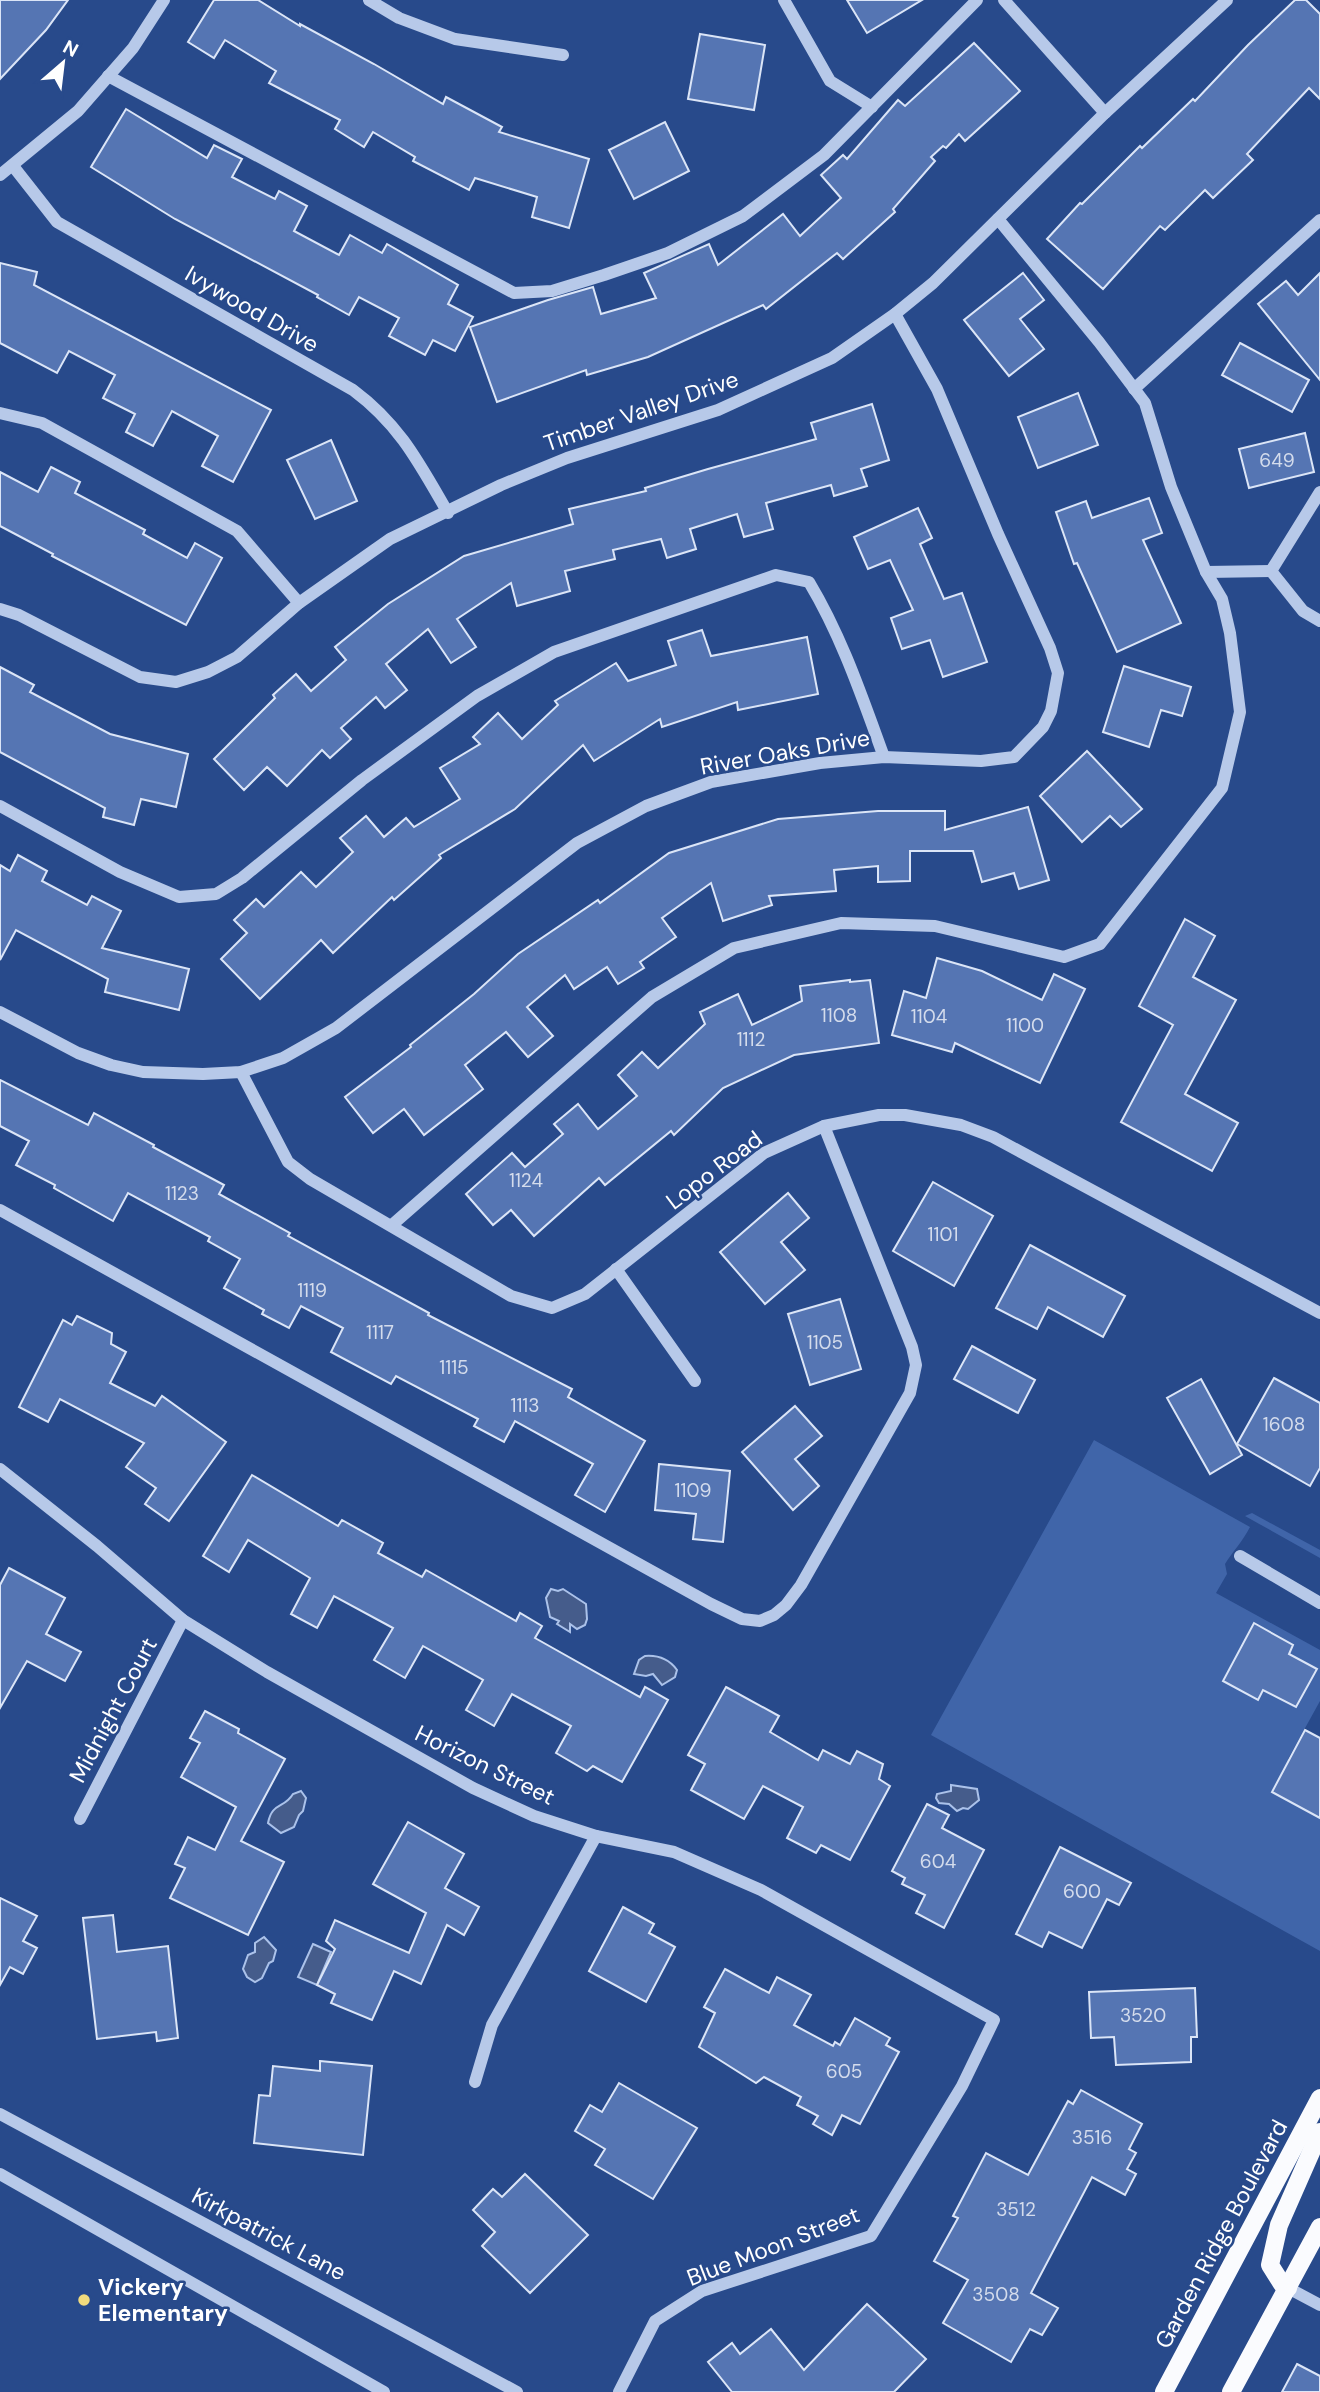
<svg xmlns="http://www.w3.org/2000/svg" width="1320" height="2392" font-family="'DM Sans',sans-serif">
<style>
.green{fill:#4065a9}
.water{fill:#455c8b;stroke:#abc2ea;stroke-width:2}
.building{fill:#5575b3;stroke:#dbe5f7;stroke-width:2}
.lines{fill:none;stroke-linecap:round;stroke-linejoin:round}
.minor{stroke:#b7c9e9;stroke-width:12}
.major{stroke:#fafbfe;stroke-width:18}
.poi-dot{fill:#f1db7d;stroke:#284a8b;stroke-width:2.5}
.labels{text-anchor:middle;stroke-width:5;stroke-linejoin:round;paint-order:stroke}
.number-label{font-size:19px;fill:#d4dcec}
.street-label{font-size:23px;fill:#fff;stroke:#284a8b}
.poi-label{font-size:23px;font-weight:bold;fill:#fff;stroke:#284a8b;text-anchor:start}
</style>
<rect width="100%" height="100%" fill="#284a8b"/>
<g class="green">
<path d="M1094,1440L1250,1527C1243,1541 1233,1551 1225,1564L1227,1574L1216,1593L1320,1650V1701L1288,1759L1320,1776V1951L931,1735Z"/>
<polygon points="1252,1513 1320,1550 1320,1558 1245,1516"/>
</g>
<g class="water">
<polygon points="551,1589 558,1591 563,1589 586,1604 587,1619 585,1625 577,1629 570,1624 570,1632 557,1624 559,1621 550,1617 546,1598"/>
<path d="M645,1656C658,1655 669,1659 677,1670L675,1677L662,1685L653,1674L646,1676L634,1674L639,1660Z"/>
<polygon points="951,1785 977,1789 979,1800 968,1809 963,1808 957,1811 949,1804 939,1803 936,1798 937,1794 951,1791"/>
<path d="M301,1791L306,1798L303,1811L299,1815L294,1827L281,1833L268,1823C272,1802 284,1809 293,1794Z"/>
<polygon points="264,1937 276,1950 273,1961 269,1963 262,1978 255,1982 247,1977 243,1969 248,1955 255,1952 255,1943"/>
<polygon points="313,1944 331,1952 317,1985 298,1977"/>
</g>
<g class="building">
<polygon points="0,0 68,0 46,30 0,79"/>
<polygon points="214,0 258,0 300,26 300,24 374,64 443,104 446,97 502,127 499,132 589,159 569,228 532,217 537,197 475,178 469,190 413,161 415,157 373,132 364,147 335,129 340,120 269,83 276,71 225,40 214,58 188,42"/>
<polygon points="847,0 922,0 867,33"/>
<polygon points="1295,0 1306,0 1320,14 1320,99 1309,88 1247,154 1253,160 1213,198 1205,190 1165,230 1160,226 1103,289 1047,239 1080,203 1082,204 1140,146 1142,148 1193,99 1195,101 1248,45"/>
<polygon points="700,34 765,45 754,110 688,99"/>
<polygon points="974,43 1020,91 965,141 959,134 946,148 943,146 931,157 935,161 893,209 895,212 843,259 837,253 766,309 763,305 648,357 587,375 586,370 497,402 470,327 548,300 593,287 601,314 656,298 644,273 709,244 718,265 783,214 800,236 841,198 821,175 843,155 847,159 898,100 905,106"/>
<polygon points="126,109 207,158 214,145 242,159 232,177 275,199 279,191 307,206 294,231 339,255 350,235 382,253 387,244 458,285 448,304 473,317 455,351 433,340 425,355 389,336 399,318 359,297 349,315 317,297 318,295 175,219 91,167"/>
<polygon points="665,122 689,171 634,199 609,150"/>
<polygon points="0,263 37,272 34,285 271,410 233,482 202,466 218,436 172,411 153,446 126,432 135,414 103,398 115,375 69,351 57,373 0,343"/>
<polygon points="1023,273 1044,300 1020,319 1044,349 1009,376 964,320"/>
<polygon points="1320,273 1320,380 1258,304 1286,281 1298,295"/>
<polygon points="1240,343 1309,380 1292,412 1222,375"/>
<polygon points="1078,393 1098,445 1038,468 1018,417"/>
<polygon points="872,404 889,460 861,469 867,486 834,496 831,485 766,503 773,529 744,537 737,514 690,529 696,549 667,558 661,539 613,550 615,559 565,571 570,591 517,606 511,583 457,619 476,647 451,663 428,629 386,664 407,690 385,708 376,697 341,728 351,739 330,758 322,750 287,786 267,767 244,790 214,759 275,698 273,695 296,674 311,691 346,660 335,647 388,604 464,556 573,524 569,509 646,491 645,488 708,469 816,439 811,423"/>
<polygon points="1305,433 1314,472 1249,488 1239,449"/>
<polygon points="331,440 357,501 315,519 287,460"/>
<polygon points="51,467 80,482 75,493 145,530 143,534 187,558 195,543 222,558 186,625 52,556 53,554 0,526 0,472 38,492"/>
<polygon points="1149,498 1162,533 1143,540 1181,623 1117,652 1077,563 1074,564 1056,512 1086,501 1092,518"/>
<polygon points="918,508 932,538 920,544 944,599 962,593 987,662 943,677 930,640 902,649 891,618 913,610 890,560 868,569 854,537"/>
<polygon points="702,630 711,656 807,637 818,694 738,710 737,702 662,727 660,719 594,761 583,745 515,809 439,855 441,858 394,900 392,897 333,953 321,940 260,999 221,959 247,933 234,920 256,899 264,907 301,872 316,887 353,852 340,838 366,816 384,837 406,818 414,827 460,799 440,768 480,744 473,737 498,713 522,739 558,705 555,701 616,663 628,681 676,665 668,641"/>
<polygon points="1124,666 1191,687 1182,716 1161,710 1149,747 1103,732"/>
<polygon points="0,667 34,685 30,692 110,734 188,754 176,807 141,799 134,825 103,817 105,808 0,752"/>
<polygon points="1087,751 1142,809 1121,827 1110,816 1082,842 1040,796"/>
<polygon points="1028,807 1049,880 1019,889 1014,873 982,882 973,851 910,851 910,881 878,882 878,866 834,870 836,891 769,896 772,905 723,921 711,883 662,918 676,937 640,962 644,968 618,984 607,967 574,989 565,975 527,1007 553,1036 528,1057 506,1032 465,1065 483,1089 424,1135 404,1109 373,1133 345,1097 411,1047 410,1045 474,994 518,954 598,900 600,903 669,853 778,819 878,811 945,811 945,830"/>
<polygon points="18,855 47,871 42,881 87,905 92,896 121,911 102,948 189,969 179,1010 105,992 108,979 16,930 0,960 0,865 10,871"/>
<polygon points="1185,919 1215,936 1193,977 1236,1000 1185,1094 1238,1123 1212,1171 1121,1122 1173,1025 1139,1006"/>
<polygon points="937,958 982,971 1042,1000 1054,974 1085,989 1040,1083 955,1043 952,1052 892,1035 904,991 926,998"/>
<polygon points="850,980 850,982 870,980 879,1043 794,1055 723,1088 674,1135 671,1131 605,1185 599,1178 534,1236 511,1210 493,1225 466,1194 512,1153 525,1167 563,1134 554,1124 578,1104 598,1129 637,1096 618,1075 642,1052 658,1068 705,1024 700,1012 738,994 752,1025 802,1001 800,986"/>
<polygon points="0,1080 88,1125 94,1113 154,1145 153,1147 224,1185 219,1194 290,1233 288,1236 429,1313 428,1315 572,1389 568,1397 645,1441 605,1512 575,1495 593,1464 515,1421 504,1442 474,1426 478,1419 396,1376 391,1384 331,1352 343,1328 301,1306 289,1328 262,1314 264,1310 224,1288 240,1259 208,1241 210,1237 128,1193 113,1221 54,1188 55,1185 16,1165 29,1141 0,1126"/>
<polygon points="933,1182 993,1216 954,1286 893,1251"/>
<polygon points="788,1193 809,1218 781,1242 805,1270 765,1304 720,1252"/>
<polygon points="1030,1245 1125,1296 1103,1337 1048,1307 1037,1329 996,1308"/>
<polygon points="840,1299 861,1369 810,1385 788,1314"/>
<polygon points="77,1316 112,1333 111,1344 126,1352 110,1383 155,1406 162,1396 226,1442 169,1521 145,1504 156,1488 126,1467 144,1443 60,1399 48,1422 19,1407 63,1320 72,1325"/>
<polygon points="972,1346 1035,1380 1018,1413 954,1379"/>
<polygon points="1274,1378 1320,1403 1320,1468 1310,1486 1237,1444"/>
<polygon points="1201,1379 1242,1455 1210,1474 1167,1398"/>
<polygon points="795,1406 822,1436 795,1459 819,1486 793,1510 742,1452"/>
<polygon points="659,1464 730,1471 723,1542 693,1539 696,1514 655,1510"/>
<polygon points="252,1475 338,1526 342,1520 383,1543 378,1553 422,1577 426,1570 516,1621 520,1613 542,1626 535,1638 640,1697 645,1687 668,1700 622,1782 593,1766 587,1771 556,1753 571,1726 512,1694 494,1726 466,1710 483,1680 423,1646 405,1678 374,1660 393,1628 334,1596 317,1628 291,1614 310,1578 248,1540 229,1572 203,1556"/>
<polygon points="9,1568 65,1598 46,1634 81,1652 65,1681 27,1661 0,1708 0,1585"/>
<polygon points="1254,1623 1293,1645 1289,1654 1317,1669 1296,1707 1263,1690 1258,1700 1223,1681"/>
<polygon points="726,1687 779,1716 770,1732 818,1760 823,1750 850,1764 857,1751 883,1764 879,1779 890,1786 850,1860 821,1845 816,1853 787,1838 803,1807 763,1786 744,1819 691,1790 705,1764 688,1755"/>
<polygon points="205,1711 239,1729 238,1733 285,1759 241,1841 284,1862 248,1935 170,1898 185,1868 175,1864 188,1837 215,1850 236,1807 181,1777 200,1743 190,1738"/>
<polygon points="1305,1730 1320,1738 1320,1818 1272,1792"/>
<polygon points="927,1804 949,1815 942,1828 984,1850 944,1928 916,1913 925,1895 902,1884 905,1878 892,1871"/>
<polygon points="408,1822 464,1854 445,1888 479,1907 464,1935 447,1925 421,1984 394,1971 372,2020 331,2003 335,1994 317,1985 335,1949 326,1941 335,1920 409,1953 426,1913 373,1884"/>
<polygon points="1060,1847 1131,1883 1119,1905 1107,1899 1082,1948 1049,1932 1042,1947 1016,1934"/>
<polygon points="0,1898 37,1916 23,1941 37,1948 23,1974 10,1967 0,1985"/>
<polygon points="623,1907 654,1924 649,1933 675,1947 646,2002 589,1971"/>
<polygon points="113,1915 117,1952 168,1946 178,2038 157,2041 156,2032 97,2039 83,1918"/>
<polygon points="725,1969 769,1993 777,1977 811,1995 794,2025 833,2046 835,2042 840,2045 855,2018 890,2038 886,2045 899,2052 860,2124 842,2115 832,2135 813,2124 818,2116 797,2105 801,2097 764,2077 756,2083 699,2047 715,2013 704,2007"/>
<polygon points="1195,1988 1197,2037 1191,2037 1191,2062 1116,2065 1114,2037 1091,2038 1089,1992"/>
<polygon points="320,2061 372,2066 363,2155 254,2143 259,2095 270,2096 273,2066 320,2071"/>
<polygon points="619,2083 697,2128 653,2199 595,2165 605,2149 575,2131 590,2105 602,2112"/>
<polygon points="1081,2090 1142,2124 1129,2149 1136,2153 1127,2169 1136,2174 1125,2195 1092,2177 1031,2293 1058,2308 1042,2335 1030,2329 1011,2362 943,2323 968,2280 934,2261 958,2218 953,2216 986,2153 1028,2175 1068,2101 1073,2104"/>
<polygon points="525,2174 588,2235 530,2293 482,2246 495,2232 473,2210 493,2189 502,2197"/>
<polygon points="867,2304 926,2359 894,2392 732,2392 708,2362 732,2343 740,2354 771,2329 804,2370"/>
<polygon points="1297,2364 1320,2376 1320,2392 1282,2392"/>
</g>
<g class="lines">
<g class="minor">
<polyline points="369,0 399,18 455,39 563,55"/>
<polyline points="784,0 830,81 872,107"/>
<polyline points="1004,0 1105,113"/>
<polyline points="108,76 514,293 552,291 604,275 668,253 743,216 824,155 977,0"/>
<path d="M13,166L57,222L353,390C400,425 419,463 448,513"/>
<polyline points="0,175 78,111 133,48 164,0"/>
<polyline points="1134,389 1320,220"/>
<polyline points="0,413 42,423 237,531 299,603"/>
<polyline points="1320,492 1271,571 1303,611 1320,621"/>
<polyline points="1206,572 1271,571"/>
<polyline points="0,609 19,615 140,677 176,682 208,672 237,657 299,603 390,539 501,485 567,458 718,410 832,358 895,314 933,283 1105,113 1227,0"/>
<path d="M0,806L120,872L179,897L216,894L242,878L362,780L477,696L554,652L776,575L809,582C842,637 862,697 884,757"/>
<polyline points="0,1012 78,1053 111,1065 143,1072 203,1074 241,1072 283,1058 336,1028 577,843 646,806 711,782 820,763 884,757 981,761 1014,757 1043,727 1051,711 1058,673 1050,648 998,534 937,389 895,314"/>
<polyline points="241,1072 288,1162 310,1179 511,1296 552,1308 585,1294 764,1153 824,1126 879,1115 905,1115 961,1125 993,1137 1320,1313"/>
<polyline points="0,1210 711,1604 742,1619 760,1621 774,1615 786,1605 801,1585 910,1393 916,1365 912,1347 824,1126"/>
<polyline points="392,1225 652,997 734,948 841,923 935,926 1064,957 1100,944 1222,788 1240,712 1230,633 1222,599 1206,572 1171,487 1145,403 1099,342 998,219"/>
<polyline points="616,1269 695,1381"/>
<polyline points="0,1469 97,1546 183,1620 267,1672 473,1788 534,1816 596,1836 674,1852 761,1890 994,2020 962,2086 871,2236 702,2291 655,2321 619,2392"/>
<polyline points="1240,1556 1320,1603"/>
<polyline points="80,1819 183,1620"/>
<polyline points="475,2082 492,2025 596,1836"/>
<polyline points="0,2114 517,2392"/>
<polyline points="0,2174 384,2392"/>
<polyline points="1288,2288 1320,2305"/>
</g>
<g class="major">
<polyline points="1288,2288 1282,2284 1270,2265 1279,2225 1320,2132"/>
<polyline points="1164,2392 1320,2098"/>
<polyline points="1231,2392 1320,2227"/>
</g>
</g>
<circle class="poi-dot" cx="84" cy="2300" r="7"/>
<g class="labels">
<g class="number-label">
<text x="1277" y="467">649</text>
<text x="839" y="1022">1108</text>
<text x="929" y="1023">1104</text>
<text x="1025" y="1032">1100</text>
<text x="751" y="1046">1112</text>
<text x="526" y="1187">1124</text>
<text x="182" y="1200">1123</text>
<text x="943" y="1241">1101</text>
<text x="312" y="1297">1119</text>
<text x="380" y="1339">1117</text>
<text x="825" y="1349">1105</text>
<text x="454" y="1374">1115</text>
<text x="525" y="1412">1113</text>
<text x="1284" y="1431">1608</text>
<text x="693" y="1497">1109</text>
<text x="938" y="1868">604</text>
<text x="1082" y="1898">600</text>
<text x="1143" y="2022">3520</text>
<text x="844" y="2078">605</text>
<text x="1092" y="2144">3516</text>
<text x="1016" y="2216">3512</text>
<text x="996" y="2301">3508</text>
</g>
<g class="street-label">
<text transform="translate(252 309) rotate(30)" y="8">Ivywood Drive</text>
<text transform="translate(641 411) rotate(-19)" y="8">Timber Valley Drive</text>
<text transform="translate(785 752) rotate(-10)" y="8">River Oaks Drive</text>
<text transform="translate(714 1170) rotate(-37)" y="8">Lopo Road</text>
<text transform="translate(113 1710) rotate(-62)" y="8">Midnight Court</text>
<text transform="translate(485 1765) rotate(26)" y="8">Horizon Street</text>
<text transform="translate(269 2234) rotate(28)" y="8">Kirkpatrick Lane</text>
<text transform="translate(1221 2234) rotate(-62)" y="8">Garden Ridge Boulevard</text>
<text transform="translate(773 2246) rotate(-21)" y="8">Blue Moon Street</text>
</g>
<g class="poi-label">
<text x="98" y="2295">Vickery<tspan x="98" dy="26">Elementary</tspan></text>
</g>
</g>
<g transform="translate(63 63) rotate(28)" stroke="#284a8b" stroke-width="5" paint-order="stroke">
<path d="M0-5L12 26L0 18L-12 26Z" fill="#ffffff"/>
<text y="-10" font-size="19" font-weight="bold" text-anchor="middle" fill="#ffffff">N</text>
</g>
</svg>
